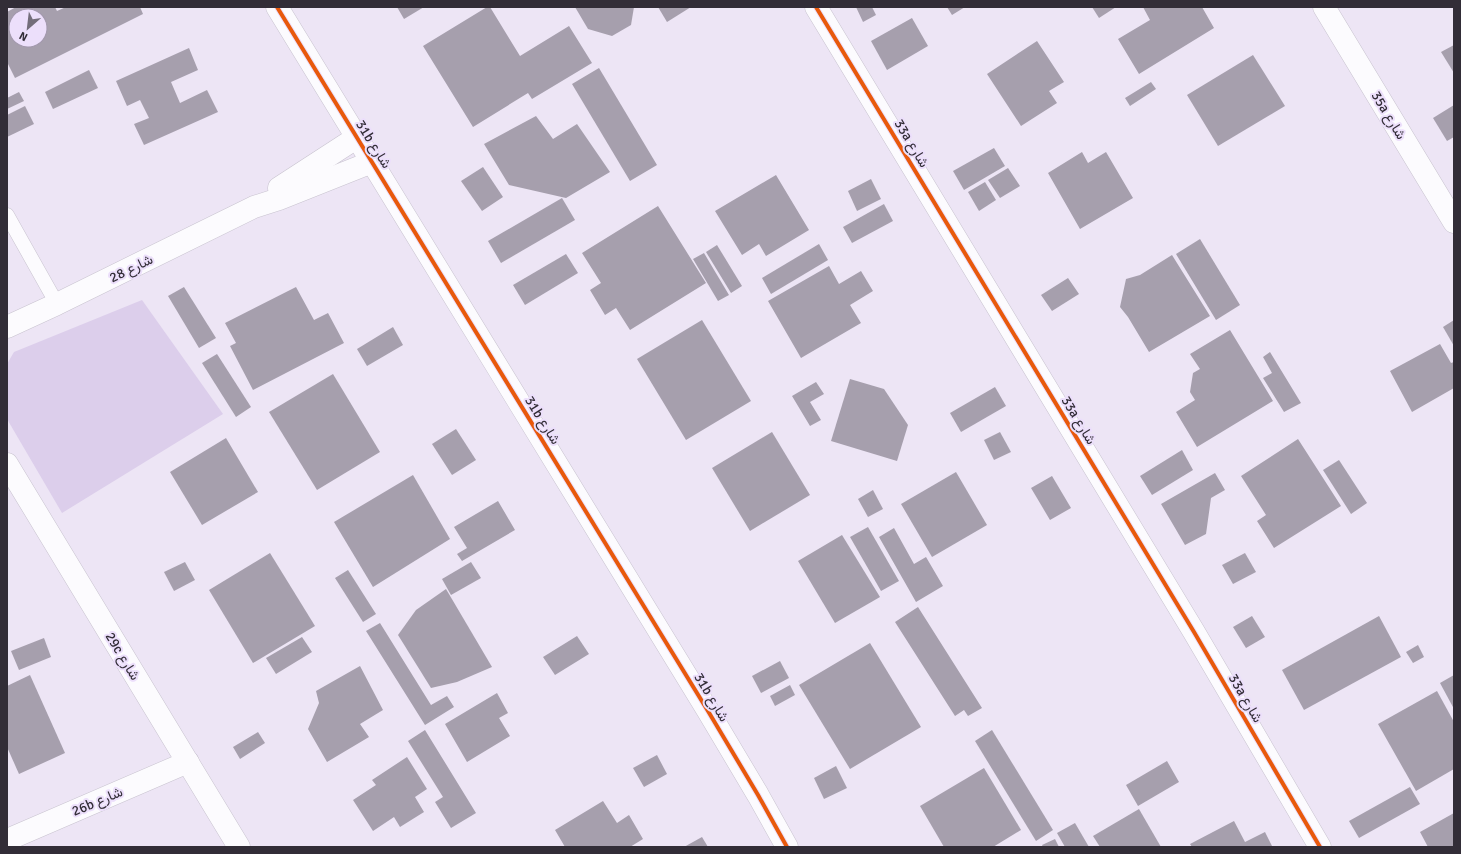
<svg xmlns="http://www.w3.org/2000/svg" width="1461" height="854" font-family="Signika,Vazirmatn,sans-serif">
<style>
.green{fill:#dcceeb}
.building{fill:#a69fad;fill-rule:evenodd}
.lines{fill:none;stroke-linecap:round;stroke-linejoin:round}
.lane-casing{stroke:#c8c3cf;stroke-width:15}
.street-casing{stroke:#c8c3cf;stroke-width:23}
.lane{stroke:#fcfbfe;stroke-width:14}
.street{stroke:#fcfbfe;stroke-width:22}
.cycleway-casing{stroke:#ecdffb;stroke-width:6}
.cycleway{stroke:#e8590c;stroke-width:4}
.labels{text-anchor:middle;stroke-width:4;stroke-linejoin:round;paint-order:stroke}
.street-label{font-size:14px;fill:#322d37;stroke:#ecdffb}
</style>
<rect width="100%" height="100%" fill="#ede5f5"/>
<polygon class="green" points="142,300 223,414 62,513 7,419 7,364 14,352"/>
<g class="building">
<path d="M16,7H55L57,11L66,7H140L143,14L15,78L7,62V12ZM16,16H40V40H16Z"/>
<polygon points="397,7 424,7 404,19"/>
<polygon points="487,7 490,7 520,56 569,26 592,63 532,99 528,93 473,127 423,46"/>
<polygon points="575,7 634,7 631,25 612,36 588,29"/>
<polygon points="658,7 691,7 667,22"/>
<polygon points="856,7 872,7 876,15 863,22"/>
<polygon points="947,7 965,7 952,15"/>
<polygon points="1092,7 1116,7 1099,18"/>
<polygon points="1143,7 1202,7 1214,28 1139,74 1118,39 1150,20"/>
<polygon points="912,18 928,46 887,70 871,41"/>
<polygon points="1037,41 1064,82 1049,91 1057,103 1021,126 987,74"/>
<polygon points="1454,45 1454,73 1441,52"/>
<polygon points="189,48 198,70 171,82 180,103 207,90 218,112 144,145 134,124 149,118 140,100 127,106 116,81"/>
<polygon points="1253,55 1285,106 1218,146 1187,95"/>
<polygon points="599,68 657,165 630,181 572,84"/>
<polygon points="89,70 98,88 53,109 45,92"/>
<polygon points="1151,82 1156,89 1130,106 1125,98"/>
<polygon points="19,92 24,101 7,109 7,98"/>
<polygon points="1454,105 1454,137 1447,141 1433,118"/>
<polygon points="25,106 34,124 7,137 7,115"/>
<polygon points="536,116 553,139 577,124 610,172 566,198 509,185 484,144"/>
<polygon points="994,148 1005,166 964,190 953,171"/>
<polygon points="1082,152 1088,163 1106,152 1133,198 1080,229 1048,173"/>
<polygon points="483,167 503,197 482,211 461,181"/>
<polygon points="1008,168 1020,186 1000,198 988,180"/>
<polygon points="776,175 809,230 766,256 759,244 742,255 715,211"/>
<polygon points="871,179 881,199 857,211 848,191"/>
<polygon points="985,182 996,200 979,211 968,192"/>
<polygon points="562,198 575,220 501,263 488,241"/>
<polygon points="884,204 893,221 852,243 843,227"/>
<polygon points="658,206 706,283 630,330 616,308 605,315 590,290 601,283 582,253"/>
<polygon points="1200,239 1240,305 1216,320 1176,254"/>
<polygon points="819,244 828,260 771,294 762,278"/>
<polygon points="717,245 742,286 731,293 706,252"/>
<polygon points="704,253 729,295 718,301 693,259"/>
<polygon points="566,254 578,273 525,305 513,285"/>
<polygon points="1172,255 1210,316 1149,352 1128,317 1120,307 1126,279 1140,275"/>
<polygon points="829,266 839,284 861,271 873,291 850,305 861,323 801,358 768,301"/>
<polygon points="1068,278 1079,294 1052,311 1041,295"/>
<polygon points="184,287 216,338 199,348 168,296"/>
<polygon points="296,287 314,320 328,313 344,343 253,390 230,346 236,343 225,323"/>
<polygon points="702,320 751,401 686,440 637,359"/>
<polygon points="1454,320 1454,346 1443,327"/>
<polygon points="393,327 403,345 367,366 357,349"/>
<polygon points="1230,330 1273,401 1197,447 1176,412 1195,400 1190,392 1193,373 1200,369 1190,354"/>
<polygon points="1440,344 1451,363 1454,362 1454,388 1412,412 1390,371"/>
<polygon points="1270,352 1301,403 1284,412 1263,378 1272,373 1263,357"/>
<polygon points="217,354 251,407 236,417 202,363"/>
<polygon points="333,374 380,452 317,490 269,412"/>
<polygon points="850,379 884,389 908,425 897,461 831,441"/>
<polygon points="816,382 824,394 810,402 821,420 810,426 792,396"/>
<polygon points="995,387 1006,406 961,432 950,413"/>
<polygon points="456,429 476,460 452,475 432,444"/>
<polygon points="772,432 810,495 750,531 712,468"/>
<polygon points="1000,432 1011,452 994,460 984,440"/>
<polygon points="226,438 258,492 202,525 170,472"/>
<polygon points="1298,439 1341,506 1274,548 1257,521 1266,515 1241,476"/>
<polygon points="1182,450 1193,470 1152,495 1140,476"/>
<polygon points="1339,460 1367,503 1351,514 1323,470"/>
<polygon points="956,472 987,525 932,557 901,504"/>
<polygon points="1215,473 1225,490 1211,498 1206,534 1185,545 1161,504"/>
<polygon points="413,475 450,539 373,587 334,522"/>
<polygon points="1052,476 1071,508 1050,520 1031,488"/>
<polygon points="873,490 883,509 868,517 858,499"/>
<polygon points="498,501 515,530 462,561 457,554 467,548 454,527"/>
<polygon points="868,527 899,581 881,591 850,537"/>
<polygon points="894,528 914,564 926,557 943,586 916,602 879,537"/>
<polygon points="842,535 880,597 835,623 798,561"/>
<polygon points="270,553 315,626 253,663 209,590"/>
<polygon points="1245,553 1256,572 1233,584 1222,565"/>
<polygon points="185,562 195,580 174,591 164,572"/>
<polygon points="471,562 481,578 451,595 442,579"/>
<polygon points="348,570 376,614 363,622 335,578"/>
<polygon points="446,589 492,667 457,682 431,688 398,635 416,610"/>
<polygon points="918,607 982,708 968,716 964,710 955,716 895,622"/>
<polygon points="1252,616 1265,637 1246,648 1233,627"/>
<polygon points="1379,616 1401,657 1304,710 1282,670"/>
<polygon points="380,623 431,705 447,696 454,707 425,725 366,631"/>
<polygon points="577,636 589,654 555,675 543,657"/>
<polygon points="302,637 312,652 276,674 266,658"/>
<polygon points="44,638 51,657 19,670 11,651"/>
<polygon points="870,643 921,727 850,769 799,685"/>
<polygon points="1418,645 1424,657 1413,663 1406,652"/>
<polygon points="780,661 789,678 761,693 752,676"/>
<polygon points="360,666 383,710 360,724 369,737 327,762 308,729 319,703 316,691"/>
<polygon points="30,675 65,753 19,774 7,747 7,686"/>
<polygon points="1454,675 1454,709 1440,683"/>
<polygon points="790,685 795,695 775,706 770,696"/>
<polygon points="1437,691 1454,722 1454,769 1416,791 1378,724"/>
<polygon points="497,693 508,713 499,718 510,736 467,762 445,724"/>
<polygon points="425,730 476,813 451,828 435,802 443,797 408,741"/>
<polygon points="992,730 1053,830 1036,841 975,741"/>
<polygon points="258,732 265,743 240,759 233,747"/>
<polygon points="657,755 667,774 644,787 633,768"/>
<polygon points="407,757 427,789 415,797 424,812 400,827 394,817 373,831 353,800 376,785 372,780"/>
<polygon points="1167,761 1179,782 1138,806 1126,785"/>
<polygon points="836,766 847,788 824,799 814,778"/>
<polygon points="984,768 1021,830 993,847 944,847 920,806"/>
<polygon points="1410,787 1420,804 1359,838 1349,821"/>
<polygon points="603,801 617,823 629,815 643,839 630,847 565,847 555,830"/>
<polygon points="1139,809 1161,847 1100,847 1093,836"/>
<polygon points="1454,813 1454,847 1428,847 1420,832"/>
<polygon points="1234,821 1245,842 1265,832 1272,846 1192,847 1190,844"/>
<polygon points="1075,823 1089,847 1065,847 1057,833"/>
<polygon points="702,837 708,847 684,847"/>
<polygon points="1055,839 1059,847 1043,847 1042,845"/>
</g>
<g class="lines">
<defs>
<polyline id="lane" points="7,215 57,304"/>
<g id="street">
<polyline points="277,7 708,711 758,795 787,847"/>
<polyline points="816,7 1194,632 1320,847"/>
<polyline points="1324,7 1454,222"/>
<polyline points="279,188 356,138"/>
<polyline points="7,327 57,304 254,207 279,199 372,162"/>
<polyline points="7,464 239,847"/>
<polyline points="7,840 188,762"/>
</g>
</defs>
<use href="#lane" class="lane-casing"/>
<use href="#street" class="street-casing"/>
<use href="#lane" class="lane"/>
<use href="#street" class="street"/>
<defs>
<g id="cycleway">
<polyline points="277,7 708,711 758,795 787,847"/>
<polyline points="816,7 1194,632 1320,847"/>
</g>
</defs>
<use href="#cycleway" class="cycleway-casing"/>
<use href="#cycleway" class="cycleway"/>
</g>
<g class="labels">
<g class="street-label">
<text transform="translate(1389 115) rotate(59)" y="5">35a شارع</text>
<text transform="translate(912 143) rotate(59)" y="5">33a شارع</text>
<text transform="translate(374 144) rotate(58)" y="5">31b شارع</text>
<text transform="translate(131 268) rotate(-26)" y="5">شارع 28</text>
<text transform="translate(543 420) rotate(58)" y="5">31b شارع</text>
<text transform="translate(1079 420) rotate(59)" y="5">33a شارع</text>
<text transform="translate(123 656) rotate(59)" y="5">29c شارع</text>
<text transform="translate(712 697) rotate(59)" y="5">31b شارع</text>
<text transform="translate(1246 698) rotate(60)" y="5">33a شارع</text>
<text transform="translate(97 801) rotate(-23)" y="5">26b شارع</text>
</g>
</g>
<rect width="1461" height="854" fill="none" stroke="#322d37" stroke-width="16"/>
<g transform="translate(28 28) rotate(208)"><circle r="19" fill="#ecdffb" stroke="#a298ad"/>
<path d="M0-3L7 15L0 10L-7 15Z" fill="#736d7a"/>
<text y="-6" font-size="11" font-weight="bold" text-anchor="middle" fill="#322d37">N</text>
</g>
</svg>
